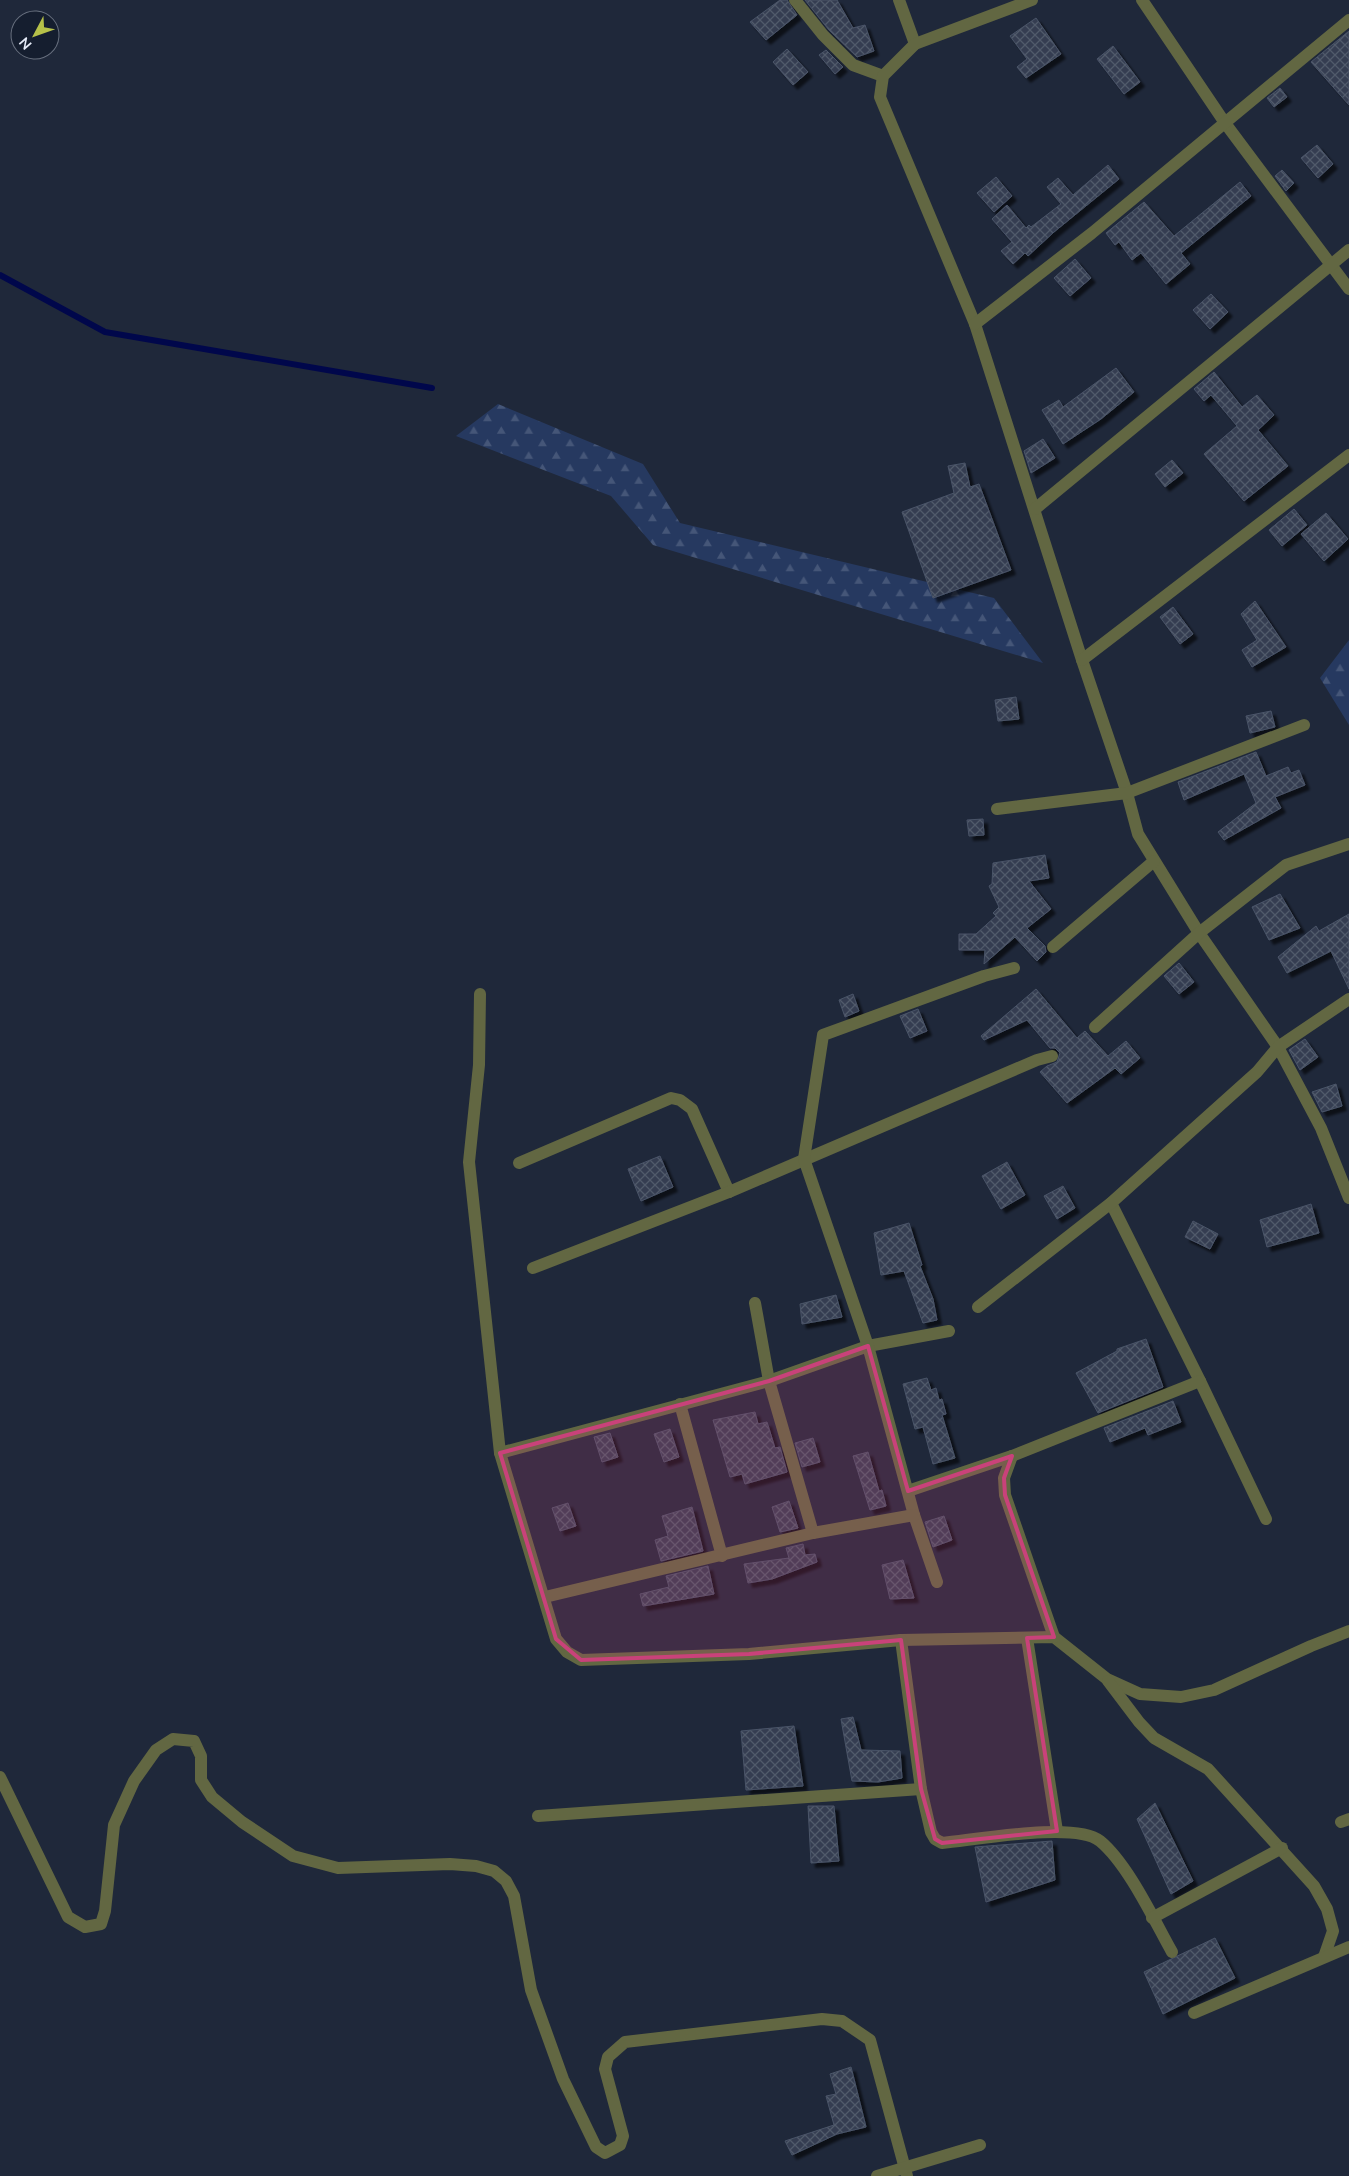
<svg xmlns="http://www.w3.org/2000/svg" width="1349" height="2176" font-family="Mulish,sans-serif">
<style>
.forest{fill:url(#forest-firs)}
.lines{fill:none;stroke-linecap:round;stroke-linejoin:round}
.stream{stroke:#00074b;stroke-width:6}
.building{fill:url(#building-cross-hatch);stroke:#4a5468;filter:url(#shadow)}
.minor{stroke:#626742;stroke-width:12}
.marked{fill:#c9427a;fill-opacity:0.2;stroke:#c9427a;stroke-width:4;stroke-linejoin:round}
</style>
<defs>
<pattern id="forest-firs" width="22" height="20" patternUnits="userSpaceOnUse" patternTransform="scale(1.25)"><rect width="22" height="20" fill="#263960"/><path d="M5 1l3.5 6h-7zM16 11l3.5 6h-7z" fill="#455678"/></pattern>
<pattern id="building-cross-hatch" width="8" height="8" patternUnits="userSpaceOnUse" patternTransform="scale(1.25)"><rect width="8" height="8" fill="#343e51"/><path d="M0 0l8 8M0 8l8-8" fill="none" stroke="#515a6b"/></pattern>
<filter id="shadow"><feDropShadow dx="4.5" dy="4.5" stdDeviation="1" flood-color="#0009"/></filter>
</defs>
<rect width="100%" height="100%" fill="#1f283a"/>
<g class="forest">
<polygon points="498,404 643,464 680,523 994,598 1043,663 653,545 611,496 456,436"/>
<polygon points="1349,640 1349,725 1320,678"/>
</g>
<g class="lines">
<polyline class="stream" points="0,275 105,332 432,388"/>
</g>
<g class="building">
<polygon points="780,0 787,0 797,15 766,40 750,22"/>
<polygon points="805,0 837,0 853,28 865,25 874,51 857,57 829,30"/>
<polygon points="1036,18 1061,54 1026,78 1017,67 1027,59 1010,36"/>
<polygon points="1349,31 1349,105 1311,62"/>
<polygon points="1113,46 1140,82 1124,94 1097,59"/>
<polygon points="787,49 808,72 793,85 773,62"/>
<polygon points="826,50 843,67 835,74 819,55"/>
<polygon points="1280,88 1287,97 1274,107 1267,98"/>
<polygon points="1317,145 1333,164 1318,178 1301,158"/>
<polygon points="1108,165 1119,179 1054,232 1028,256 1025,253 1013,264 1001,251 1012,242 992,219 1007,205 1026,228 1029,225 1031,227 1061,204 1047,187 1058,178 1073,195"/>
<polygon points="1282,170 1294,183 1286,191 1275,176"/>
<polygon points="996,177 1012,196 994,212 977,193"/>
<polygon points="1240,182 1251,196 1181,253 1190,264 1166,284 1141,253 1132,260 1119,242 1115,245 1106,233 1144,202 1174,236"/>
<polygon points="1075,259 1091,278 1070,296 1054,278"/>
<polygon points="1211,294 1228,312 1210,329 1193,310"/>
<polygon points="1116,368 1134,392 1101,419 1063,444 1042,410 1059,400 1063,407"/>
<polygon points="1214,372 1242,407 1257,395 1274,415 1258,430 1288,466 1244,501 1204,454 1237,426 1211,395 1204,401 1194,389"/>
<polygon points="1043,439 1055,458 1031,473 1024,451"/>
<polygon points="1172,460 1183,473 1165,487 1155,474"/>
<polygon points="965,463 970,487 979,484 1011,570 933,598 902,512 954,493 948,466"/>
<polygon points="1294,509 1307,525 1282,546 1269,530"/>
<polygon points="1326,513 1348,539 1324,561 1301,534"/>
<polygon points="1255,601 1286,647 1252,667 1242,650 1257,640 1241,614"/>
<polygon points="1173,607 1193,634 1180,644 1160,617"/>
<polygon points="1016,697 1019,719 998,721 995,700"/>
<polygon points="1271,711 1275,727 1250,733 1246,716"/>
<polygon points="1256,752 1266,776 1288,767 1291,773 1299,770 1305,785 1275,797 1281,808 1224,840 1218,832 1256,803 1244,774 1184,800 1178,782"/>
<polygon points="983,819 984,835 969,836 967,820"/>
<polygon points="1045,855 1049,878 1029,881 1051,909 1027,928 1045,946 1046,952 1037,961 1015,937 984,964 985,950 959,950 959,934 976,934 996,916 993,913 999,907 989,886 992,884 993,863"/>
<polygon points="1280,894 1300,928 1269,940 1252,907"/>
<polygon points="1349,914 1349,989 1331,951 1287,973 1278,957 1316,926 1319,931"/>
<polygon points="1179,963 1194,982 1179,994 1164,976"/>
<polygon points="1036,989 1077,1038 1085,1031 1108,1056 1126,1041 1140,1058 1121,1074 1115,1068 1067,1103 1040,1072 1047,1066 1057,1062 1060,1053 1055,1048 1050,1048 1027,1020 984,1040 981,1036"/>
<polygon points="853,994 859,1011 845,1017 839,1000"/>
<polygon points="918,1009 927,1031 910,1038 900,1016"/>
<polygon points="1305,1039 1318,1057 1300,1070 1289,1050"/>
<polygon points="1336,1084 1342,1106 1322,1112 1312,1092"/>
<polygon points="660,1156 673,1187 641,1201 628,1169"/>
<polygon points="1007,1162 1025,1195 1001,1209 982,1176"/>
<polygon points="1063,1186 1075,1208 1057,1219 1044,1196"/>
<polygon points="1311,1204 1319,1233 1267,1247 1260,1220"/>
<polygon points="1193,1221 1218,1234 1210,1249 1185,1237"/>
<polygon points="909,1223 922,1265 920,1266 933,1299 937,1320 923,1323 904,1271 881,1275 874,1233"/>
<polygon points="836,1295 842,1317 802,1324 800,1304"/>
<polygon points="1146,1339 1163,1387 1098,1413 1076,1373 1117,1351 1117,1349"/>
<polygon points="927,1378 931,1390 936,1388 939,1400 942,1399 946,1414 942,1415 955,1458 933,1464 923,1427 915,1429 903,1384"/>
<polygon points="1173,1401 1181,1422 1148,1435 1145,1428 1110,1442 1104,1428"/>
<polygon points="755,1412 758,1424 767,1422 775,1448 780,1447 787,1472 745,1484 742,1474 730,1477 713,1420"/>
<polygon points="670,1429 679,1457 664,1462 654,1434"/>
<polygon points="610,1433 618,1457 602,1462 594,1437"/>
<polygon points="813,1438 820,1462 802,1467 795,1443"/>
<polygon points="868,1452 879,1491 882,1490 886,1506 870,1510 853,1456"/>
<polygon points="789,1501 798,1528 780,1532 772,1507"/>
<polygon points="568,1503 576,1526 560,1531 552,1508"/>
<polygon points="692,1507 703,1551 661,1561 655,1540 668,1536 662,1516"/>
<polygon points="944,1516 952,1540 933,1547 925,1522"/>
<polygon points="803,1544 805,1555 815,1554 817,1562 772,1579 748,1583 744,1564 789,1558 786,1548"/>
<polygon points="903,1560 914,1598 890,1599 882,1565"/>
<polygon points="708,1566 714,1594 643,1606 640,1594 669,1587 666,1576"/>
<polygon points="853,1717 861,1750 900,1751 902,1778 878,1782 852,1781 841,1719"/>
<polygon points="794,1726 803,1786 746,1790 741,1731"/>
<polygon points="1155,1803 1193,1881 1171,1894 1137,1819"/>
<polygon points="808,1806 834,1806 839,1861 811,1863"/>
<polygon points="1052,1841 1055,1880 986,1902 975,1847"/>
<polygon points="1215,1938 1235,1978 1163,2014 1144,1972"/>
<polygon points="851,2067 866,2127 837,2134 792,2155 785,2141 834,2125 826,2096 836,2094 830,2074"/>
</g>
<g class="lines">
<g class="minor">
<polyline points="795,0 823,35 853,65 883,76"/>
<polyline points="899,0 915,44"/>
<polyline points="1032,0 915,44 883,76 880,97 975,324 1082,660 1127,793 1138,834 1199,933 1278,1047 1321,1128 1349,1198"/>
<polyline points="1142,0 1225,123 1349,289"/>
<polyline points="975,324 1092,233 1349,20"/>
<polyline points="1035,509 1349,250"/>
<polyline points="1082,660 1349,455"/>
<polyline points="997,809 1127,793 1304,725"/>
<polyline points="1053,947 1154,861"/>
<polyline points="480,994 479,1065 469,1162 500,1453 556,1639 567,1652 581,1660 749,1654 901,1640 1054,1637 1107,1679 1140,1694 1181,1697 1214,1690 1311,1646 1349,1631"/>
<polyline points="1095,1027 1199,933 1286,865 1349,844"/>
<polyline points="519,1163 671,1098 680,1100 692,1109 729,1192"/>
<polyline points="1111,1203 1200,1381 1266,1519"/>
<polyline points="533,1268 729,1192 1037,1060 1052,1056"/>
<polyline points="755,1303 769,1381 813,1533"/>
<polyline points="978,1307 1111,1203 1257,1072 1278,1047 1349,999"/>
<polyline points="680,1404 722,1556"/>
<polyline points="500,1453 769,1381 868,1346 949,1331"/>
<polyline points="1012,1456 1004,1478 1005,1495 1054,1637"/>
<polyline points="908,1491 1012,1456 1200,1381"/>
<polyline points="937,1582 914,1515 868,1346 804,1159 823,1035 984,976 1014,968"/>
<polyline points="545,1597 813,1533 914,1515"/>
<polyline points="1027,1638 1057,1831"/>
<path d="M901,1640L921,1789L931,1832L935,1839L942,1843C975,1840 1075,1821 1100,1841C1128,1864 1154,1920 1172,1952"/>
<polyline points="1108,1681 1139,1722 1154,1738 1208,1769 1314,1886 1327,1909 1333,1931 1324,1957"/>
<polyline points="0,1777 68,1917 85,1927 101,1924 105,1911 114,1825 134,1781 156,1750 173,1739 194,1741 201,1756 201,1780 212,1797 242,1822 293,1856 338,1868 450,1864 476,1866 494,1871 506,1881 514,1896 531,1990 563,2079 596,2147 605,2153 620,2145 623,2136 605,2069 608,2057 625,2042 822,2019 842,2021 870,2040 907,2176"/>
<polyline points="538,1816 921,1789"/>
<polyline points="1341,1822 1349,1819"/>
<polyline points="1152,1918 1282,1848"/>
<polyline points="1194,2013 1349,1947"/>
<polyline points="877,2176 980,2145"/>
</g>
</g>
<path class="marked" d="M868,1346L908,1491L1012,1456L1004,1478L1005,1495L1054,1637L1027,1638L1057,1831L942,1843L935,1839L921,1789L901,1640L749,1654L581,1660L556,1639L500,1453L769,1381Z"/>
<g transform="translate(35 35) rotate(229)"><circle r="24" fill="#151e2f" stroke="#68707f"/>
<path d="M0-4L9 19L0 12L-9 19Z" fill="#b6c149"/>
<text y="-8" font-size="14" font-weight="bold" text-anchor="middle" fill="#e5ebf8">N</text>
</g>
</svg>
